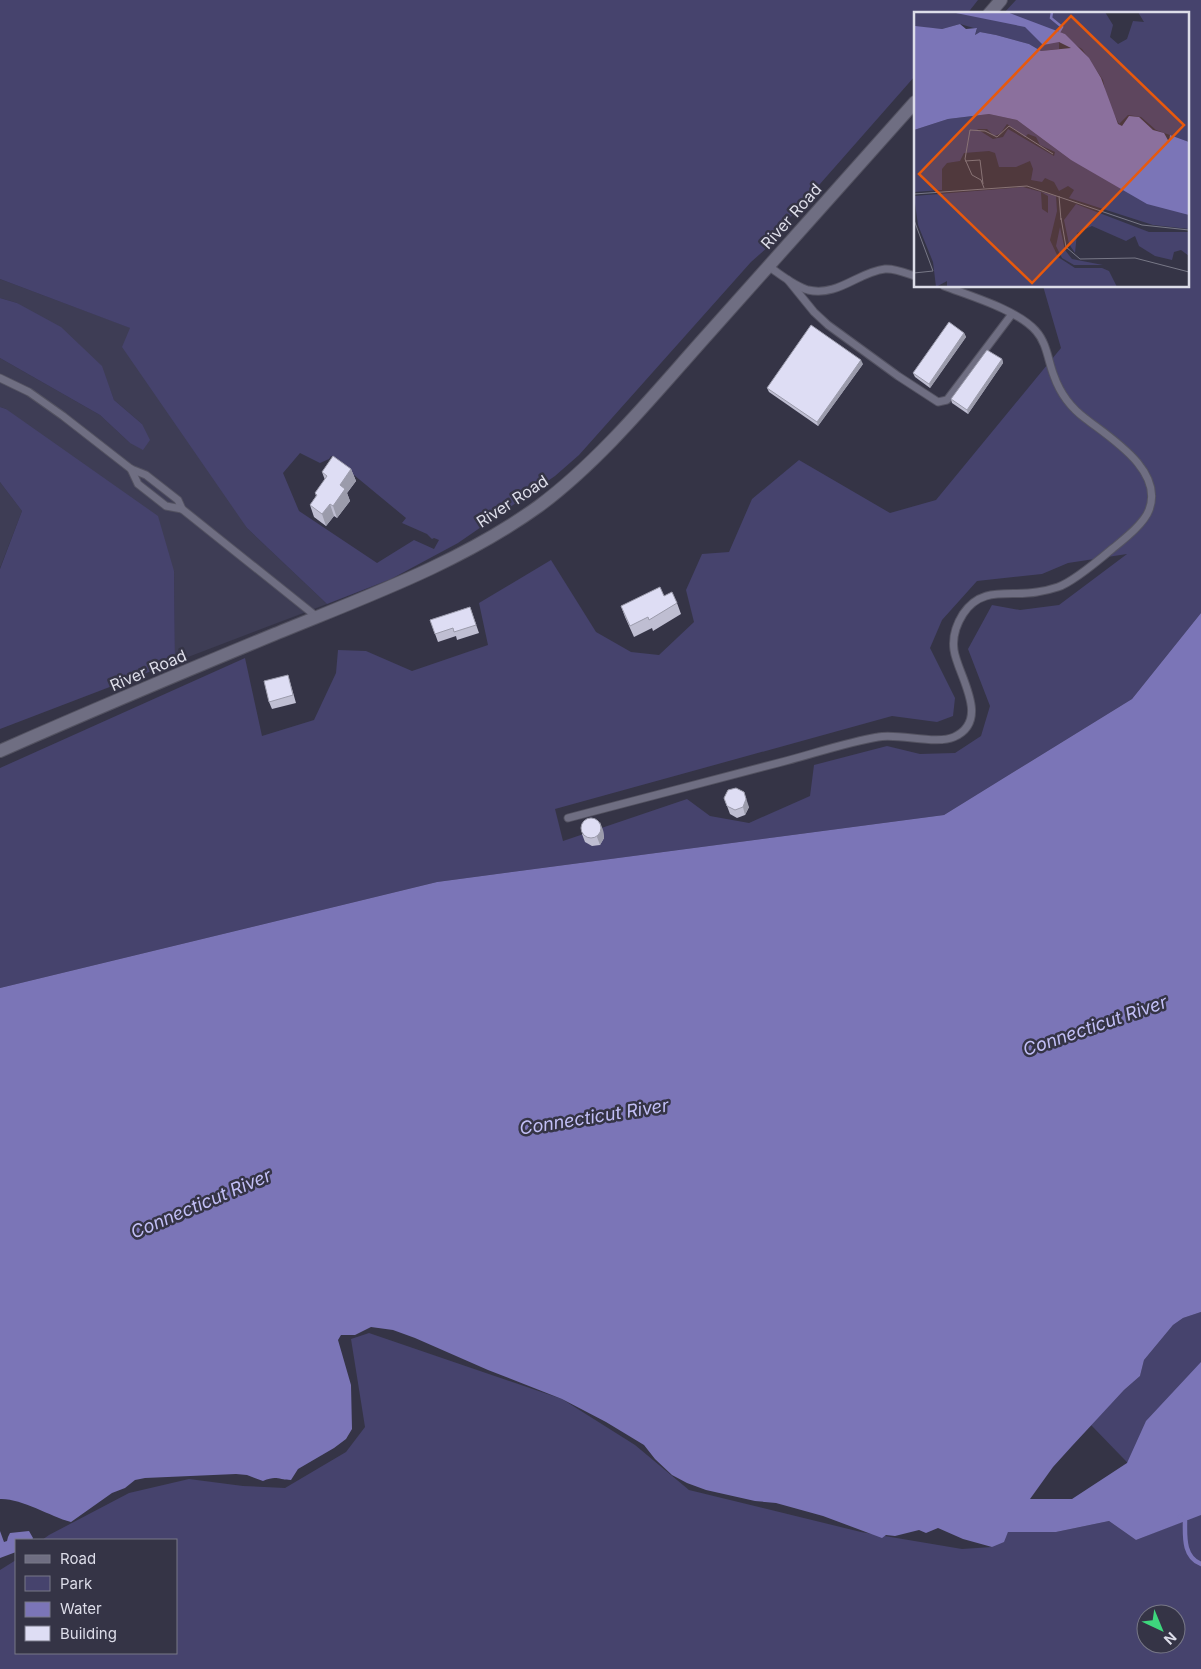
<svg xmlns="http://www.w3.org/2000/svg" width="1201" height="1669" font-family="Inter,sans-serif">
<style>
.built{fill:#3e3d55}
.green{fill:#46436d;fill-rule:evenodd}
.water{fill:#7b75b7}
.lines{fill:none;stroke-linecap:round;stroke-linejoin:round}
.stream{stroke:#7b75b7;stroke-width:4.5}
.service-casing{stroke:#535261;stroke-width:9}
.minor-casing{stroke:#535261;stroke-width:14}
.service{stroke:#6f6e82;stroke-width:7}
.minor{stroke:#6f6e82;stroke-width:12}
.wall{fill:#bfbed2}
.shaded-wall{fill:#9b9bab}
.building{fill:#deddf4;stroke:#9b9bab}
.labels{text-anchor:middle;stroke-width:5;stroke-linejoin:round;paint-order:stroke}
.street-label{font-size:16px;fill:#dddde9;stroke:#353446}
.water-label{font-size:18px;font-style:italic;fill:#c2bff6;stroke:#353446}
.inset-river{fill:none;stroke:#7b75b7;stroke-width:2.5}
.inset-road{fill:none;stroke:#787887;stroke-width:1}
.view{fill:#e8590c;fill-opacity:0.15;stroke:#e8590c;stroke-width:2.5}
.inset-edge{fill:none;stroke:#dddde9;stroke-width:2.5}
</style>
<rect width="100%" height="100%" fill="#353446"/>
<g class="built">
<polygon points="0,279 131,328 247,528 327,604 175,662 174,571 6,409 0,407 0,358 100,415 130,443 142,424 114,400 101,366 17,303 0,298"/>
<polygon points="0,482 22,511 0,568"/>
</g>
<g class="green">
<path d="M0,0H978L967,14H915V76L783,226L778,238L751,262L579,455L555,476L458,543L391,579L327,604L247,528L122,347L130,328L0,279ZM300,453L320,463L329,459L331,456L406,518L402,523L427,534L432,539L434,538L439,540L434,549L414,540L377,563L299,511L283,473Z"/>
<path d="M1016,0H1201V613L1132,699L944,815L437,882L0,988V768L245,658L262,736L314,720L336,673L338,650L366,651L412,671L488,645L479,603L551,560L596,632L631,652L659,655L694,622L686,590L702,554L729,552L752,499L799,460L890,513L936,500L1061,348L1043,286H1187V14H1003ZM1127,554L1059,605L1020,610L992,605L968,649L990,706L981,736L955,753L920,754L887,746L814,765L810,796L749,823L710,816L687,799L563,841L555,809L892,716L937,722L953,716L955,698L930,648L942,620L977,581L1042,574L1068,563Z"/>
<polygon points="0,298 17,303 61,327 102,366 114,400 142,424 150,440 143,450 130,443 100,415 0,358"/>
<polygon points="0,407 6,409 158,516 174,571 175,662 0,729 0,569 22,511 0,482"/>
<path d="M1201,1312V1669H0V1570L16,1560V1653H176V1540H42L49,1535L129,1493L189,1479L243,1486L285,1488L346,1452L365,1427L351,1339L369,1333L562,1399L635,1445L689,1490L861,1532L962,1549L992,1547L1006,1536L1008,1532H1056L1109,1521L1136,1540L1184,1521L1091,1425L1124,1390L1140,1376L1144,1360L1173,1325L1183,1318ZM1146,1614H1176V1644H1146Z"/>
</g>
<g class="water">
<path d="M1201,613V1312L1183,1318L1173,1325L1144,1360L1140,1376L1124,1390L1072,1446L1053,1467L1030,1499H1072L1127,1463L1146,1421L1201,1362V1515L1136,1540L1109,1521L1056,1532H1008L1004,1542L992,1547L963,1539L938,1528L926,1533L919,1530L895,1536L886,1535L882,1538L823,1516L776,1503L755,1501L706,1490L687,1483L672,1475L655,1459L644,1445L606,1422L562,1399L488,1370L415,1338L393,1330L371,1327L355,1335H341L338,1340L351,1385L352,1429L346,1439L334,1448L298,1469L291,1480C278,1480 277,1475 263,1481L247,1475L236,1474L145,1478L135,1480L125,1488L112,1493L71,1522C49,1516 21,1498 0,1499V988L437,882L944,815L1132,699Z"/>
<polygon points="0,1531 4,1542 7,1541 8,1537 10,1533 29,1531 33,1538 32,1540 16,1540 16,1552 0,1558"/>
</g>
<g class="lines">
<path class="stream" d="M1180,1517L1185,1521C1185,1536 1183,1557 1201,1564"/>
<defs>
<g id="service">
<path d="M768,266C780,274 794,286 808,290C838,297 858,272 885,269C894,268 906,273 915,276"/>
<polyline points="788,280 814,312 828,325 898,376 938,402 947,400 1012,314"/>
<polyline points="0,378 29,392 63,416 131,469 146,475 178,500 182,509"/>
<polyline points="131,469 138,484 166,506 182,509 317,617"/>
<path d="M568,818C638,800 708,781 778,763C810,755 847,742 878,737C899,733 936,745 954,737C992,720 957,674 954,650C952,636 956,625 963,614C982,585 1010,597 1037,592C1044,591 1052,589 1058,587C1073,582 1099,560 1112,549C1123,540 1144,524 1149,510C1164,471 1112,439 1086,419C1071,408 1060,393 1054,376C1048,361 1047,343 1036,331C1018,310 970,296 944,286"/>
</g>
<g id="minor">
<polyline points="989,14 1001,0"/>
<path d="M0,751C91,711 183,672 275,634C365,597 460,563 539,506C601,460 656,392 708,334C777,256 846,180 915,102"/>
</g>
</defs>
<use href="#service" class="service-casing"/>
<use href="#minor" class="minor-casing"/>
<use href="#service" class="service"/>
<use href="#minor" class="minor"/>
</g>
<g class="wall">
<polygon points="964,333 966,337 930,388 915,377 913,373"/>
<polygon points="1002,359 1003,363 968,414 952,403 951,399"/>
<polygon points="863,364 818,426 769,392 767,388"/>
<polygon points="351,469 356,481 347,493 350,501 337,518 334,516 326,526 314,517 310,505 316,496 315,493 325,480 322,472"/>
<polygon points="664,596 677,603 681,614 653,631 652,628 634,637 625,617 621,606"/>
<polygon points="470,607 479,633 457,640 456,636 438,642 430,620"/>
<polygon points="288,675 296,703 272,709 269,702"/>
<polygon points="724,798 749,807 745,815 737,818 730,814"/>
<polygon points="603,830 604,838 600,845 592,846 585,842 582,834"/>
</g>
<g class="shaded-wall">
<polygon points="964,333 966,337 930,388 929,384"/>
<polygon points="1002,359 1003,363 968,414 967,410"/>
<polygon points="861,360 863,364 818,426 817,422"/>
<polygon points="351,469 356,481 347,493 350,501 337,518 333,506 340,485"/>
<polygon points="330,504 334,516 326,526 322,514"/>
<polygon points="744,792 749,807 745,815 743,807"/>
<polygon points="600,822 603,830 604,838 600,845 597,837"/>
</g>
<g class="building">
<polygon points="949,322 964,333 929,384 913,373"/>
<polygon points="811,325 861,360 817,422 767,388"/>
<polygon points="987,350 1002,359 967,410 951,399"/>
<polygon points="333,456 351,469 340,485 345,489 333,506 330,504 322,514 310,505 317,495 315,493 327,476 322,472"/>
<polygon points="660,587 664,596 672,592 677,603 649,620 648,617 630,626 621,606"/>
<polygon points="470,607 476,625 454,632 453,628 435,634 430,620"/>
<polygon points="288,675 293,695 269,702 264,681"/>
<polygon points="736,788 744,792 746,799 743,807 735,810 727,806 724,798 728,790"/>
<circle cx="591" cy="828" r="10"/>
</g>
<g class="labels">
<g class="street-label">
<text transform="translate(791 216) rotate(-48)" y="6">River Road</text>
<text transform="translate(512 501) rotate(-33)" y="6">River Road</text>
<text transform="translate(148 670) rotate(-23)" y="6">River Road</text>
</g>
<g class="water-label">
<text transform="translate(1095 1026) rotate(-19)" y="6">Connecticut River</text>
<text transform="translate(594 1117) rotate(-9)" y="6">Connecticut River</text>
<text transform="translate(201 1204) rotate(-23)" y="6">Connecticut River</text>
</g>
</g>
<g transform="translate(914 12)">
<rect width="275" height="275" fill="#353446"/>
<path d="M0,0H191L199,13L196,25L204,32L213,27L219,9L230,10L224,0H275V130L242,118L227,105L214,103L205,112L193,88L189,68L168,37L152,27L151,22L145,20V37L127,39L115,32L82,23L66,20L61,23L63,17L46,12L28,17L0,15ZM75,102L103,108L157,148L275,203V217L239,213L155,186L160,178L154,174L145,179L140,170L131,166L128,170L117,168L119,157L116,149L102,155H85L81,141L75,139L50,141L46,149L33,151L28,157V178L0,180V118L34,107ZM93,112L111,125L114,122L122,125L126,133L141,140L140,144L94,117L89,125L79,127L63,117H73L80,124L86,122ZM109,175L142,184L143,199L136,228L144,245L161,256H188L195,259L203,275H33V269L22,275L19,250L4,213L0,184ZM127,180L134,184V201L128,197ZM162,192L235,220H275V244L267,238L260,240L258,248L241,244L225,234L221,224L212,229L178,214L163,221L161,241L155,232L150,208ZM146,215L151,238L158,247L189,253H160L148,246L142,234Z" fill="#46436d" fill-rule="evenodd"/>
<path d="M37,0H93L151,22L175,46L187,66L204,112L208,114L215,104L225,105L239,118L250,121L255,130L256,123L275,130V203L233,192L157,148L103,108L75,102L34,107L0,118L1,14L28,17L46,12L52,17L63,16L61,23L66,20L82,23L115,32L127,39L157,36L145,30L129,33L111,15Z" fill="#7b75b7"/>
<path class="inset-river" d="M138,0L137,6L148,15L145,20"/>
<path class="inset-road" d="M51,149L66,148L69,172M70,176L67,168L58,163L51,147L56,118L71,119L83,125L95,114L139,142M0,182L113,174L228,213L275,218M145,184L147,208M147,206L152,235L166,247L221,246L275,260M0,208L19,259L0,261"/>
<path class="view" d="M157,4L270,113L118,271L5,162Z"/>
<rect width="275" height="275" class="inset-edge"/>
</g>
<rect x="15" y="1539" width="162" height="115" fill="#353446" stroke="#787887"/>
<rect x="25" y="1555" width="25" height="8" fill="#6f6e82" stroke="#787887"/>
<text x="60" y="1564" font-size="15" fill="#dddde9">Road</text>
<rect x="25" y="1576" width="25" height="15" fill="#46436d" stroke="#787887"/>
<text x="60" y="1589" font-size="15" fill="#dddde9">Park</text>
<rect x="25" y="1602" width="25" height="15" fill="#7b75b7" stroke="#787887"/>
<text x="60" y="1614" font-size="15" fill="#dddde9">Water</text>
<rect x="25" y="1626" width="25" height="15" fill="#deddf4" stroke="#787887"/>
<text x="60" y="1639" font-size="15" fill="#dddde9">Building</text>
<g transform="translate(1161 1629) rotate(136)"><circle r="24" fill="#353446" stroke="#787887"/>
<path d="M0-4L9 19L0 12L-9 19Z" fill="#3ed77d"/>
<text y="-8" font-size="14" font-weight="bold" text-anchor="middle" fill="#dddde9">N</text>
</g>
</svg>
